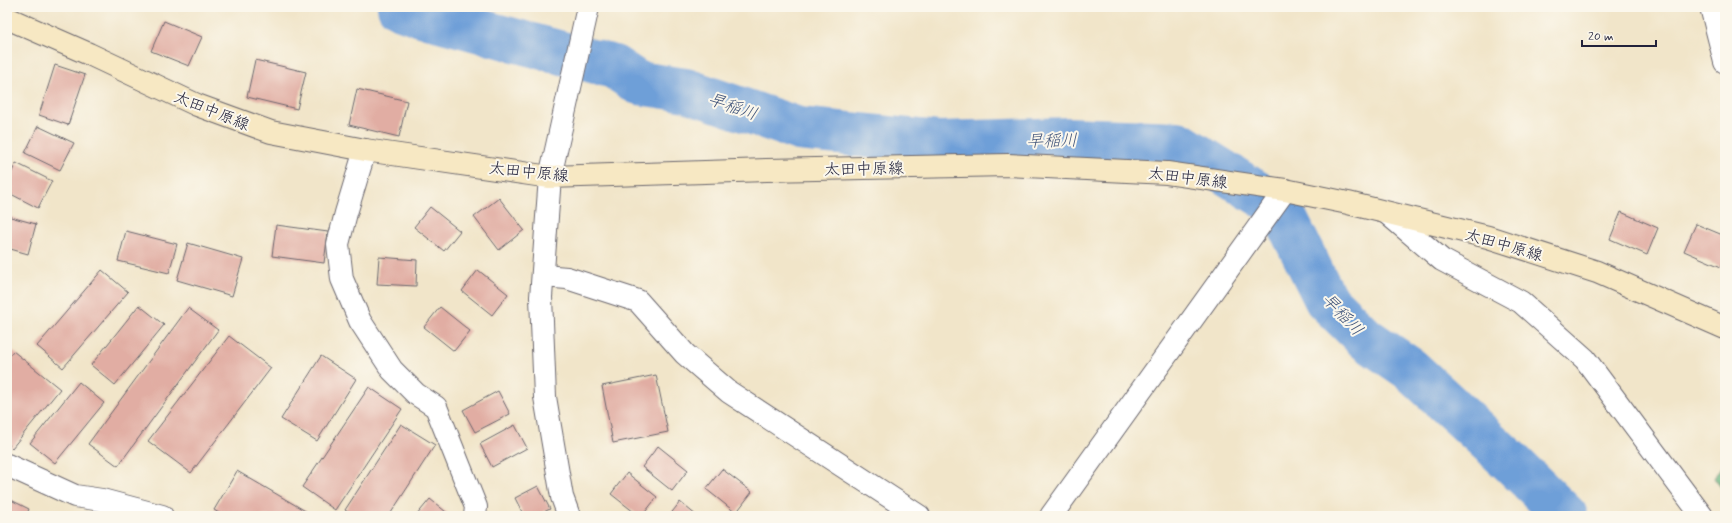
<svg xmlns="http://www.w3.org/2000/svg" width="1732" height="523" font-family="Mynerve,'Klee One',sans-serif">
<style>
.forest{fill:#66b27b;stroke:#446a5b}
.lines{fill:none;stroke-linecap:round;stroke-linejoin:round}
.river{stroke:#6e9fd8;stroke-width:44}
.building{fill:#e1ada3}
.minor-casing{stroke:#6a666d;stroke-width:24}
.tertiary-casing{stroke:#6a666d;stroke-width:24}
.secondary-casing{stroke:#6a666d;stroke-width:24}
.minor{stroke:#fff;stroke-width:22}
.tertiary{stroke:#fff;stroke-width:22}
.secondary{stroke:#f7e8c3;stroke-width:22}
.labels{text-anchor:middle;stroke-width:4;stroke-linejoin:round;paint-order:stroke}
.street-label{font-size:16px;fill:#22223b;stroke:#fbf7ec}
.water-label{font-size:17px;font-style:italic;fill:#40547a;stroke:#fbf7ec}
</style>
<rect width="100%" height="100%" fill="#fbf7ec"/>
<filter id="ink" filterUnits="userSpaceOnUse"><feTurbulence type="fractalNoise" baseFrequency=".025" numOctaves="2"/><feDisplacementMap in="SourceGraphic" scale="8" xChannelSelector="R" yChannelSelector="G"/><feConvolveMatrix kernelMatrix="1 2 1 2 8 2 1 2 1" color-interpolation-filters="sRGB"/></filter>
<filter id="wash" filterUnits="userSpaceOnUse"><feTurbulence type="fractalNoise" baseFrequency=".012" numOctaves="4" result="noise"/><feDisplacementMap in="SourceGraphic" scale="16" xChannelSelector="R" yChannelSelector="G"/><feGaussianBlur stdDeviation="0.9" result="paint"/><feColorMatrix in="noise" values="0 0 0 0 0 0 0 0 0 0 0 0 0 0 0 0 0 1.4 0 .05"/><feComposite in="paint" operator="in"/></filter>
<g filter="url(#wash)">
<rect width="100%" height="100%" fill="#f1e5c9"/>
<polygon class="forest" points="1725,460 1725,493 1714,478"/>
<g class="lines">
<polyline class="river" points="399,7 421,15 614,67 638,83 686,90 799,129 939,143 1068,139 1178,143 1280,207 1326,300 1366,339 1410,369 1512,463 1566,516"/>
</g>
<g id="blocks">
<g class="building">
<polygon points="164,21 202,37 189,66 151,51"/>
<polygon points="255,60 306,72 297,109 247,97"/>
<polygon points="55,65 85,75 68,125 39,115"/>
<polygon points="357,89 407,101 399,137 349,125"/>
<polygon points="38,126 74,143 60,170 25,153"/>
<polygon points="16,163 52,181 38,208 7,192 7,182"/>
<polygon points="499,198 524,230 499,250 474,217"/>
<polygon points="430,207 460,231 444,251 414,227"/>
<polygon points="1621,212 1658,228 1647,255 1610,239"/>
<polygon points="7,216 36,224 28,254 7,248"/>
<polygon points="1696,224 1725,236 1725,257 1721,267 1684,251"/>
<polygon points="276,225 328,232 324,263 272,256"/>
<polygon points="126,231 177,244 169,273 118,261"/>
<polygon points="188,243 243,259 232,296 177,280"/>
<polygon points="379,257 417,260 416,286 377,284"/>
<polygon points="102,270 128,292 63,368 37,346"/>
<polygon points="478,270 508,294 492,315 462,291"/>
<polygon points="139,305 164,325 115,385 91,365"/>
<polygon points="440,307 470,331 454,351 424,327"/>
<polygon points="188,308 218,330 118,466 88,444"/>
<polygon points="229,336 271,368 191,473 148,441"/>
<polygon points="13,351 60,389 12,448 7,443 7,358"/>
<polygon points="321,356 356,379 317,441 281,419"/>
<polygon points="656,375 668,432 613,443 602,386"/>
<polygon points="79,382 104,403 55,463 30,443"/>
<polygon points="369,387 402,409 335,510 302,487"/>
<polygon points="498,391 510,414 475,432 463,410"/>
<polygon points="401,424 435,445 389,516 353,516 345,510"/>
<polygon points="515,425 527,448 492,467 480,444"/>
<polygon points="658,446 688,470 672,491 642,467"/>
<polygon points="722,469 752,492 736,513 706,489"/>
<polygon points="237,471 314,516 224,516 214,510"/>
<polygon points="627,473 657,497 642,516 639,516 611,494"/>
<polygon points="538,486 550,509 535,516 524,516 515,498"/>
<polygon points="7,498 29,509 26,516 7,516"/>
<polygon points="430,499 451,516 416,516"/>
<polygon points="680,502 697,516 669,516"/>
</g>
</g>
</g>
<g filter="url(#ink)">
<use href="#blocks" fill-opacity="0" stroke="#6a666d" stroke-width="1"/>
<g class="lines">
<defs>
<g id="minor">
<polyline points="1711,7 1725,62"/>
<polyline points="365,150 346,213 338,244 342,279 360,321 392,370 416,394 436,407 476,507 475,516"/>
<polyline points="1388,214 1442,260 1521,302 1585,359 1702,516"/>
<polyline points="543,276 567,278 638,301 685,354 729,392 919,516"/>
<polyline points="7,465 75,496 102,500 162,516"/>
<polyline points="1051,516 1285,190"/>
</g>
<polyline id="tertiary" points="569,516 562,497 545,397 541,297 550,177 588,7"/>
<polyline id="secondary" points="7,18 89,54 197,105 271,132 365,150 550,177 767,170 1008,165 1167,173 1285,190 1348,203 1488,237 1597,272 1725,328"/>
</defs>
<use href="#minor" class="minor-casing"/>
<use href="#tertiary" class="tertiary-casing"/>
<use href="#secondary" class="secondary-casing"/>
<use href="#minor" class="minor"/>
<use href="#tertiary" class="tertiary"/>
<use href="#secondary" class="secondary"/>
</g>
</g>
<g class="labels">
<g class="street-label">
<text transform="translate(212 110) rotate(22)" y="6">太田中原線</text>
<text transform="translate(864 168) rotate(-1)" y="6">太田中原線</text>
<text transform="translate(529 171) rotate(6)" y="6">太田中原線</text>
<text transform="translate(1188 177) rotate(7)" y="6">太田中原線</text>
<text transform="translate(1504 244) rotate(16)" y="6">太田中原線</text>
</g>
<g class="water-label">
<text transform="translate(733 106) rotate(19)" y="6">早稲川</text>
<text transform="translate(1052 140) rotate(-1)" y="6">早稲川</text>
<text transform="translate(1343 314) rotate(47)" y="6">早稲川</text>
</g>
</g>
<rect width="1732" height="523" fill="none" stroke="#fbf7ec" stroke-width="24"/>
<path d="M1582 40v6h74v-6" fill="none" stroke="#22223b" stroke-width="2"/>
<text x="1588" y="40" font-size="12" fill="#22223b" stroke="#fbf7ec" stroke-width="3" paint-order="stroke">20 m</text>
</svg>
